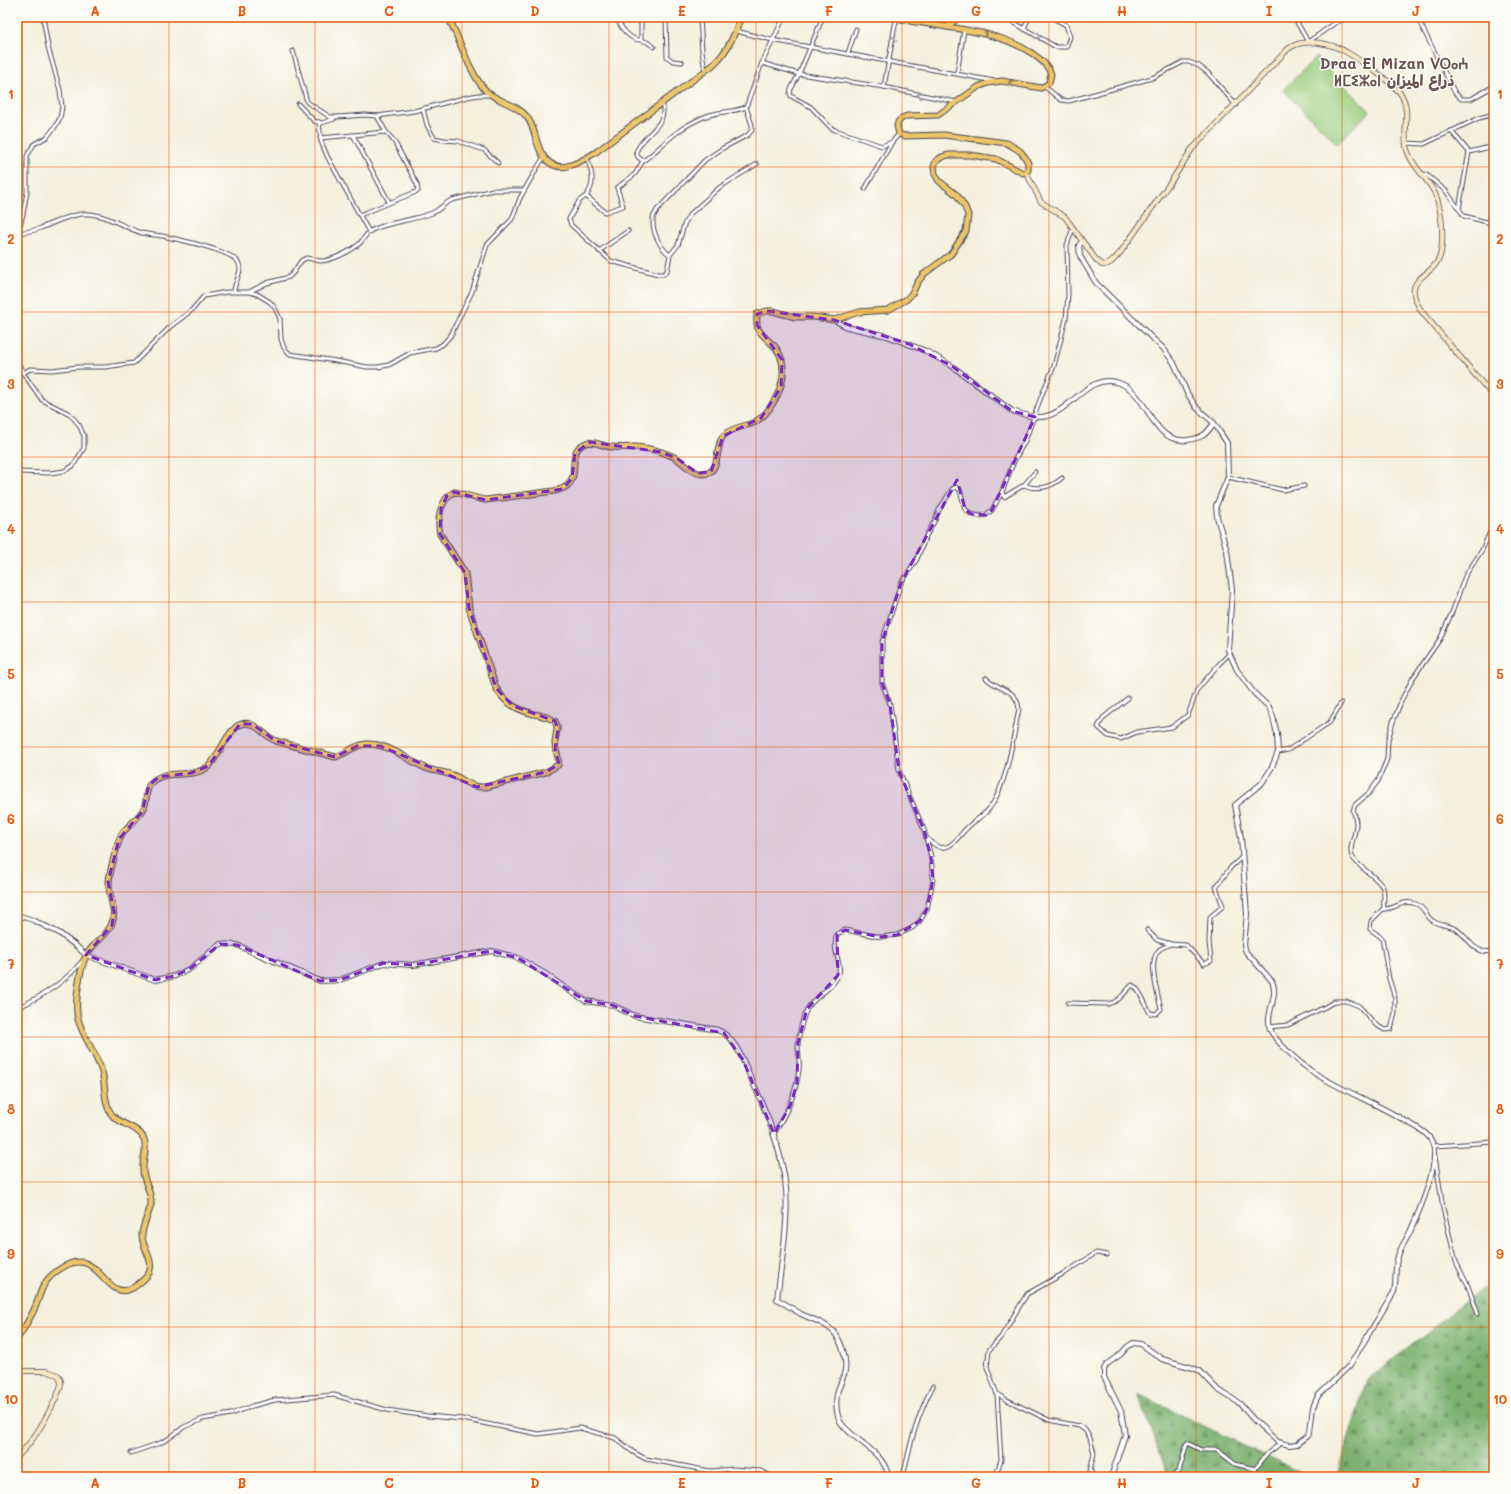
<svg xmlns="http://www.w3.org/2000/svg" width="1511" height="1494" font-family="Mali,'Playpen Sans Arabic','Noto Sans Tifinagh',sans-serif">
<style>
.forest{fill:url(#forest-firs);stroke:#4f6a54}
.garden{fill:#9bce7f;stroke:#5e785d}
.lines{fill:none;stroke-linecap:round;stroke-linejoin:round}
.minor-casing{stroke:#424153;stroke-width:5}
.tertiary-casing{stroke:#424153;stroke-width:6}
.secondary-casing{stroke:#424153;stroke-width:6}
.primary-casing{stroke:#424153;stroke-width:7}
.minor{stroke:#fff;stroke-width:3}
.tertiary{stroke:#fff;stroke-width:4}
.secondary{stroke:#f7e8c3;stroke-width:4.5}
.primary{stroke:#ecc669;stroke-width:5}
.oneway{stroke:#877452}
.oneway2{stroke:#9c9ca7}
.marked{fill:#7b2cbf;fill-opacity:0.2;stroke:#7b2cbf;stroke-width:3;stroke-dasharray:8 5;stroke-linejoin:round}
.grid{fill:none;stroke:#e8590c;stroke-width:1;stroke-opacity:0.55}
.labels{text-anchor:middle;stroke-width:3;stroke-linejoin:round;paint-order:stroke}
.district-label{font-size:15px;font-weight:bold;fill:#6c5352;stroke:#fdfcf7}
.neatline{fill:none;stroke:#e8590c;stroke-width:1.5}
.grid-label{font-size:13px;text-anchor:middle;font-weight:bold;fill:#e8590c}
</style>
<defs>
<pattern id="forest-firs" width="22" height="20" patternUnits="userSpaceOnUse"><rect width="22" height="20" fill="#7cb16e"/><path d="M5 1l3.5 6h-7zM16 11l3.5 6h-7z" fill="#65905c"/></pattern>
</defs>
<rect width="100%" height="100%" fill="#fdfcf7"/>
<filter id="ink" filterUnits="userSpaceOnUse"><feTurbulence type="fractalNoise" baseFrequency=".025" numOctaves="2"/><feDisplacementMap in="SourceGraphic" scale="8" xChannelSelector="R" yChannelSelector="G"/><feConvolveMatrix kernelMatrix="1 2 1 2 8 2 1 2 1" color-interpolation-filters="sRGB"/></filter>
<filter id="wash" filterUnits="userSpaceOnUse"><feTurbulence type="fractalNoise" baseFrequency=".012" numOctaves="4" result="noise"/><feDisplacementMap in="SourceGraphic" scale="16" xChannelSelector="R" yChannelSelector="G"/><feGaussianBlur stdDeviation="0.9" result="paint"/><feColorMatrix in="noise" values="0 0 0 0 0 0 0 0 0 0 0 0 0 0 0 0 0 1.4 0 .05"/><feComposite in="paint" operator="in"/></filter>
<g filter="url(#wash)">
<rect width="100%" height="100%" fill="#f4f0dd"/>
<g class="forest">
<polygon points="1494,1279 1494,1477 1336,1477 1367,1380"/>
<polygon points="1138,1394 1309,1477 1169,1477"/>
</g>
<polygon class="garden" points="1316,57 1370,111 1337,144 1283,90"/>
</g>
<g filter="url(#ink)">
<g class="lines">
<defs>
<g id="minor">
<path d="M617,17C619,27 631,41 641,40V17"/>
<polyline points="666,17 667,57 673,61 682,62"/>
<polyline points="700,17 702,51 705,71"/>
<polyline points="784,17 762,63 799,74 884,87 956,102"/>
<polyline points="823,17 799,74 791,89 790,93 791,96 811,107 831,128 835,130 882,146 892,142 899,134"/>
<polyline points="1004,17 1056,47 1066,47 1070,37 1066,25 1051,17"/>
<polyline points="1294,17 1308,42 1335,23 1350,17"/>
<polyline points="1417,17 1455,93 1461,99 1471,99 1494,86"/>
<polyline points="1024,29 1029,17"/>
<polyline points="736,31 772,40 994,81"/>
<polyline points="641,40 647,42 654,47"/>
<polyline points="293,51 307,102 330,117 338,117 365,115 377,116 414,111 467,97 479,95 490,95"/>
<polyline points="848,53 856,29"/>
<polyline points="957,73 964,30"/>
<polyline points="884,87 895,25 897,18"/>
<polyline points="1045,87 1061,100 1069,101 1152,78 1183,62 1189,62 1199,66 1208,73 1236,105"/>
<path d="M662,103C669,126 643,133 636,152L638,157L643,161C656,152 666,140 679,131C686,125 695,121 704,117C717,111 733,113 746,107L762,63"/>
<polyline points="298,104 314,121 322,123 334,119"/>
<polyline points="423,109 427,125 434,138 444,140 458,141 484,150 498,163"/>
<polyline points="319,122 321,141 327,156 369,232"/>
<polyline points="1451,131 1469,152 1494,146"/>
<polyline points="353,135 389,202"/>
<polyline points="320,138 386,132"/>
<polyline points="1406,143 1424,144 1479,118 1494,114"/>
<path d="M587,158C592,172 596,184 586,196L605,212L623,206L617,188L635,174L643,161"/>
<polyline points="1422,173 1428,176 1446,191 1464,216 1494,224"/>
<polyline points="865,189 892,142"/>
<path d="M586,196L579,201L569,219L571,225L611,261L658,274H664L667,271L670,255C660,248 652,232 653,219C653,216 656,213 657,210L705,160L723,148L748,135L752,130V125L746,107"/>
<polyline points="1459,209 1469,152"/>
<polyline points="360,215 418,191 417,184 394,141 386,132 377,116"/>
<path d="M17,233C25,232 34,231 41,228C55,222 66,216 82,214C104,212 122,227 142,233C150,235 159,235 167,237C181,240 231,251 238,262C244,271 234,282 234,291"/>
<polyline points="17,236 23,214 27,192 27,156 34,144 47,137 55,127 60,118 62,107 60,90 48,47 43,17"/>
<polyline points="599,251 628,231"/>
<polyline points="670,255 678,245 684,225 689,215 720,187 757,164"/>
<path d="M249,292L267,283L289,277L293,273L301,261L306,258C311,258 316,261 321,261C331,261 352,251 360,243C364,239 366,233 372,230C391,221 412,221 432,213C440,210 444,203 452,200L493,190H524"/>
<polyline points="17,360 23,373 42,400 70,414 79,425 84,436 84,448 73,466 64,471 50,473 17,472"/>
<polyline points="23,373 30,369 52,370 78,367 105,367 134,363 171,326 192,310 204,296 227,292 249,292 257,294 270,302 275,308 280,319 281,339 284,348 290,354 336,361 367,367 378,367 389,365 410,353 436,348 443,344 451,335 456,324 472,292 487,245 512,219 520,198 537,168 544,157"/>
<polyline points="1228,477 1283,490 1304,486"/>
<polyline points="1024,485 1035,472"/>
<path d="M1002,492L1004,497L1024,485C1038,491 1052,487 1062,478"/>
<path d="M1494,523L1482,550L1465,576L1453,610L1440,639L1413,678L1402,699L1393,722L1388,740L1387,759L1378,781L1369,793L1355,805L1353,811C1362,828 1347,844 1352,856C1356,867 1378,876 1383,888C1385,894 1383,903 1384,909C1397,909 1401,899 1416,904C1425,907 1426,917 1433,921C1440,926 1449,925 1456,929C1466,935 1471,948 1482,951C1485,952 1490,951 1494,952"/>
<polyline points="1128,698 1103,718 1098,727 1108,736 1121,739 1137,732 1172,727 1188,715 1197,690 1218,665 1230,653"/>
<polyline points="1278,752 1288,750 1330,722 1341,703"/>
<path d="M926,838C930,841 934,845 939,847C951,851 960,834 968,827C974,821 983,816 989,809C1007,786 1013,738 1019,709C1017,688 999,691 986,678"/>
<polyline points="1147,930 1157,940 1171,944 1186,945 1204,964 1211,961 1209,942 1210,917 1223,906 1216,887 1231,867 1242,857"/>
<path d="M1068,1003L1108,1004C1119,1002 1124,993 1132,985C1141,990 1145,1005 1150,1013L1156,1014L1161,1009C1158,994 1147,961 1159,950C1162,947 1167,946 1171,944"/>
<path d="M17,1008C41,997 66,982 83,960"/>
<polyline points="1269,1027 1288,1025 1325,1007 1335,1001 1346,1001 1359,1006 1376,1025 1385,1030 1391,1029 1395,1013 1395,998 1389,979 1382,938 1370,929 1371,921 1384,908"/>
<path d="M774,1134C786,1113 796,1095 799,1070C800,1061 798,1053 798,1045C799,1035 802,1019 807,1009C815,995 834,989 839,973C842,962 831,950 837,934L845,930L881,937L897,935L912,928L920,921L927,909L933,880L931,857L924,830L899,771L890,704L882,683V642L901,583L917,559L926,536L935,520L939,510L952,489L956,487L960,490L965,509L971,514L979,516L986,515L992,510L1002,492L1014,461L1025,441L1041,397L1054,366L1066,319L1068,295L1067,245L1073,228"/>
<polyline points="1434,1146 1494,1142"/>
<polyline points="1435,1157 1443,1208 1456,1262 1468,1286 1478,1314"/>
<polyline points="997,1394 1005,1399 1049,1420 1079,1426 1085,1430 1090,1438 1094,1453 1090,1471 1095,1477"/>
<polyline points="131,1453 160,1443 168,1439 184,1427 203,1419 231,1414 252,1406 275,1400 334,1395 387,1410 428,1416 462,1419 538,1434 580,1428 615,1438 633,1452 646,1459 710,1471 733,1469 761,1471 773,1477"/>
<path d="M903,1477C910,1445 917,1415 933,1386"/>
<polyline points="995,1477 1001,1460 997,1394 987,1367 989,1350 1001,1337 1027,1294 1068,1271 1096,1253 1107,1255"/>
<polyline points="1172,1477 1179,1471 1187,1443 1201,1450 1217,1450 1235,1464 1255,1469 1268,1453 1281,1443"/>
</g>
<g id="tertiary">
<path d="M1082,242L1079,245L1080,256L1096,283L1153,339L1163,348L1174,363L1187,393L1197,408L1214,423L1227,443L1228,477L1216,506L1217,517L1227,551L1232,590L1228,650L1237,670L1254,693L1269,707L1273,717L1277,734L1278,752L1272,767L1262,783L1235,805L1241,838L1247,914L1244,945L1246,952L1272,981C1280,998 1262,1016 1272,1033C1280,1046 1303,1066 1316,1074C1345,1092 1378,1104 1407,1122C1415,1126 1424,1131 1429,1137C1433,1142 1434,1146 1434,1151C1436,1173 1419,1212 1410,1232C1406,1240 1401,1247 1398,1256C1394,1267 1397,1280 1394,1292L1350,1365L1318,1396L1313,1407L1310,1432L1308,1436L1297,1444L1289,1445L1278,1442L1253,1419L1239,1403L1217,1389L1200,1371L1193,1368L1162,1359L1141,1344L1133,1343L1127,1347L1121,1354L1107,1364L1104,1369V1377L1121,1411L1125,1435L1111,1477"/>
<path d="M834,320L847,327L887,336L926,351L952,366L1012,411C1023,415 1036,419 1047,416C1073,409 1089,372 1119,383C1150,393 1150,444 1187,440C1202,438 1206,435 1214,423"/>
<path d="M17,915L33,920L59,933L75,945L86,955L155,980L175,976L191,968L220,944L237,945L320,981L340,980L384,963L413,965L492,951L518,958L544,973L565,988L586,1001L612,1005L635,1016L718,1030C735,1037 743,1060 750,1076C767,1112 782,1150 786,1189C789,1222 781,1265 777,1299C785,1304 793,1309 801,1314C811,1319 824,1322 833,1331C841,1340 847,1358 845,1370C844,1377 840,1384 838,1390C835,1400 836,1415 841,1423C853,1440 887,1454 888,1477"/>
</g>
<g id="secondary">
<path d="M1026,172L1041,202L1065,217L1097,261L1102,265C1110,266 1115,258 1120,253L1172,180L1192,149L1288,49C1304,37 1332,43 1348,53C1360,60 1396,85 1402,96C1411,113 1402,132 1407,150C1411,163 1422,174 1430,185C1442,201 1444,233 1441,252C1436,280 1397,274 1422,312L1494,397"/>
<path d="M17,1457C34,1441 46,1419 56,1398C58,1393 61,1388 61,1383C61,1380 60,1378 58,1375L46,1371H19"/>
</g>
<g id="primary">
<path d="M448,17C460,39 469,73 486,91C498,102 517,104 527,117C535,127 535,141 541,152C554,178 578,164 596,152L713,65C728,51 734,36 741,17"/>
<polyline points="947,27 959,17"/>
<path d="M17,1339C23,1331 28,1321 33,1312C42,1294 39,1284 57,1271C102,1237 103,1311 137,1285C141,1282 146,1278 149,1273C155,1259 141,1247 142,1234C143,1224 149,1214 151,1204C152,1191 143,1182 143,1170C142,1159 148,1149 144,1139C138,1126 120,1125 112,1115C103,1103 106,1086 102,1072C96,1053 83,1037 78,1019C74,1004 80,961 90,950C97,940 108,935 112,923C117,910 108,896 109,883C109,874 118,839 123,832C130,824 139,818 144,808C148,799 144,787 154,780C165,772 180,775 193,773C199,772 204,770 209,766C221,755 230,718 250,724C260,727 266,737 276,741L335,757C346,754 354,745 366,744C390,743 407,761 428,769C437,772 446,772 455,776C468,782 471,788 486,787L546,772L558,765C560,758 555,750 555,743C555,735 560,728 555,721C548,716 542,716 534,714C517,710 504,703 496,688L469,608L465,573L440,534C437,519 440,500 454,492C465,494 475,499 486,500L554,491C559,490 564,489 568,485C580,474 566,450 586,443C593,440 604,447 612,447C620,448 628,447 636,447C648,448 661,451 672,456C682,460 691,474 703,474C722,474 714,445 724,435C732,427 745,427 755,422C769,415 782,390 783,375C784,362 780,350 770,342C766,338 761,334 758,329C756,324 757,319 757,314L767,311H773L795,317H814L834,320L859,312L888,310L907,299L913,292L917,283L924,274L951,254L966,231L968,215L965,207L957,195L939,181L935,174L934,167L936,161L942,157L948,155H970L996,159L1023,173L1026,172L1028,170V163L1025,157L1020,151L1007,143L944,135L904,136L899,134L897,126L898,122L902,118L907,116L938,115L978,87L988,83L1002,81L1041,88L1049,83L1051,74C1048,65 1041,60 1033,54C1002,33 965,30 929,24C918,22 907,22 896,17"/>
</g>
</defs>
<use href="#minor" class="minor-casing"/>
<use href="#tertiary" class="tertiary-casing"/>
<use href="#secondary" class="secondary-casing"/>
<use href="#primary" class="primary-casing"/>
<use href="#minor" class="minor"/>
<use href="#tertiary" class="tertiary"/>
<use href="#secondary" class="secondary"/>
<use href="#primary" class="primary"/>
</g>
<defs><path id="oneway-chevron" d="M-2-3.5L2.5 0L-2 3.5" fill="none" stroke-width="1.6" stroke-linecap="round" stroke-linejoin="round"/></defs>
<g class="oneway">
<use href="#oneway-chevron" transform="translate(985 34) rotate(11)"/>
<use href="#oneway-chevron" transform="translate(1011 83) rotate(-168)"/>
</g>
<g class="oneway2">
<use href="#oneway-chevron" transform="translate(1038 36) rotate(29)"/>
<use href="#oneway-chevron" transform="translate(893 39) rotate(-82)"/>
<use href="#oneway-chevron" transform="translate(920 95) rotate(-168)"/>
</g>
</g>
<path class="marked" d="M767,311L834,320L909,344L952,366L1012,411L1035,417L992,510L986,515L971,514L965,509L957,480L901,583L882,642V683L890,704L899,771L924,830L931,857L933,880L927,909L920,921L897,935L881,937L845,930L837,934L838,975L807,1009L798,1043L797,1084L790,1106L774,1134L743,1060L724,1033L635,1016L612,1005L586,1001L518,958L492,951L413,965L384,963L340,980L320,981L237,945L220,944L191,968L175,976L155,980L86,955L112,925L114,912L108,882L119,839L142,812L149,785L159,777L191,773L208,766L240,724H252L276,741L335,757L357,746H380L477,787L546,772L559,764L555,749L558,729L555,721L513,706L496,688L469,608L465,573L440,534L441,508L447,496L454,492L486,500L563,489L572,478L575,453L590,442L661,452L678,459L697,473L711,472L723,436L761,418L781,387L782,360L757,325V314Z"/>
<path class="grid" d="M169,17V1477M315,17V1477M462,17V1477M609,17V1477M756,17V1477M902,17V1477M1049,17V1477M1196,17V1477M1342,17V1477M17,167H1494M17,312H1494M17,457H1494M17,602H1494M17,747H1494M17,892H1494M17,1037H1494M17,1182H1494M17,1327H1494"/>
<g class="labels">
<g class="district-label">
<text x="1394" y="69">Draa El Mizan ⴸⵔⴰⵄ<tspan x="1394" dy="17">ⵍⵎⵉⵣⴰⵏ ذراع الميزان</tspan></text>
</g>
</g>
<rect width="1511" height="1494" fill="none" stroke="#fdfcf7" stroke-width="44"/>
<rect x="22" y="22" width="1467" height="1450" class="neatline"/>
<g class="grid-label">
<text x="95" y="16">A</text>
<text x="242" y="16">B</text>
<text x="389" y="16">C</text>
<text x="535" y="16">D</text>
<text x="682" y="16">E</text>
<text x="829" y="16">F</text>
<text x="976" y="16">G</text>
<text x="1122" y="16">H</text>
<text x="1269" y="16">I</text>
<text x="1416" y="16">J</text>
<text x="11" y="99">1</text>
<text x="1500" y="99">1</text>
<text x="11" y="244">2</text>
<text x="1500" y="244">2</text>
<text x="11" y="389">3</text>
<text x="1500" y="389">3</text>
<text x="11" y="534">4</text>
<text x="1500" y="534">4</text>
<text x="11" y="679">5</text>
<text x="1500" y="679">5</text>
<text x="11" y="824">6</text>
<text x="1500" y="824">6</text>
<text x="11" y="969">7</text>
<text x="1500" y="969">7</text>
<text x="11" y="1114">8</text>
<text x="1500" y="1114">8</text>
<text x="11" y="1259">9</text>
<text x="1500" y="1259">9</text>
<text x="11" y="1404">10</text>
<text x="1500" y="1404">10</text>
<text x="95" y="1488">A</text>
<text x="242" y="1488">B</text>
<text x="389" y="1488">C</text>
<text x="535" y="1488">D</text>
<text x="682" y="1488">E</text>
<text x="829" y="1488">F</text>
<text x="976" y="1488">G</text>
<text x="1122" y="1488">H</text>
<text x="1269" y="1488">I</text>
<text x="1416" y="1488">J</text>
</g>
</svg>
